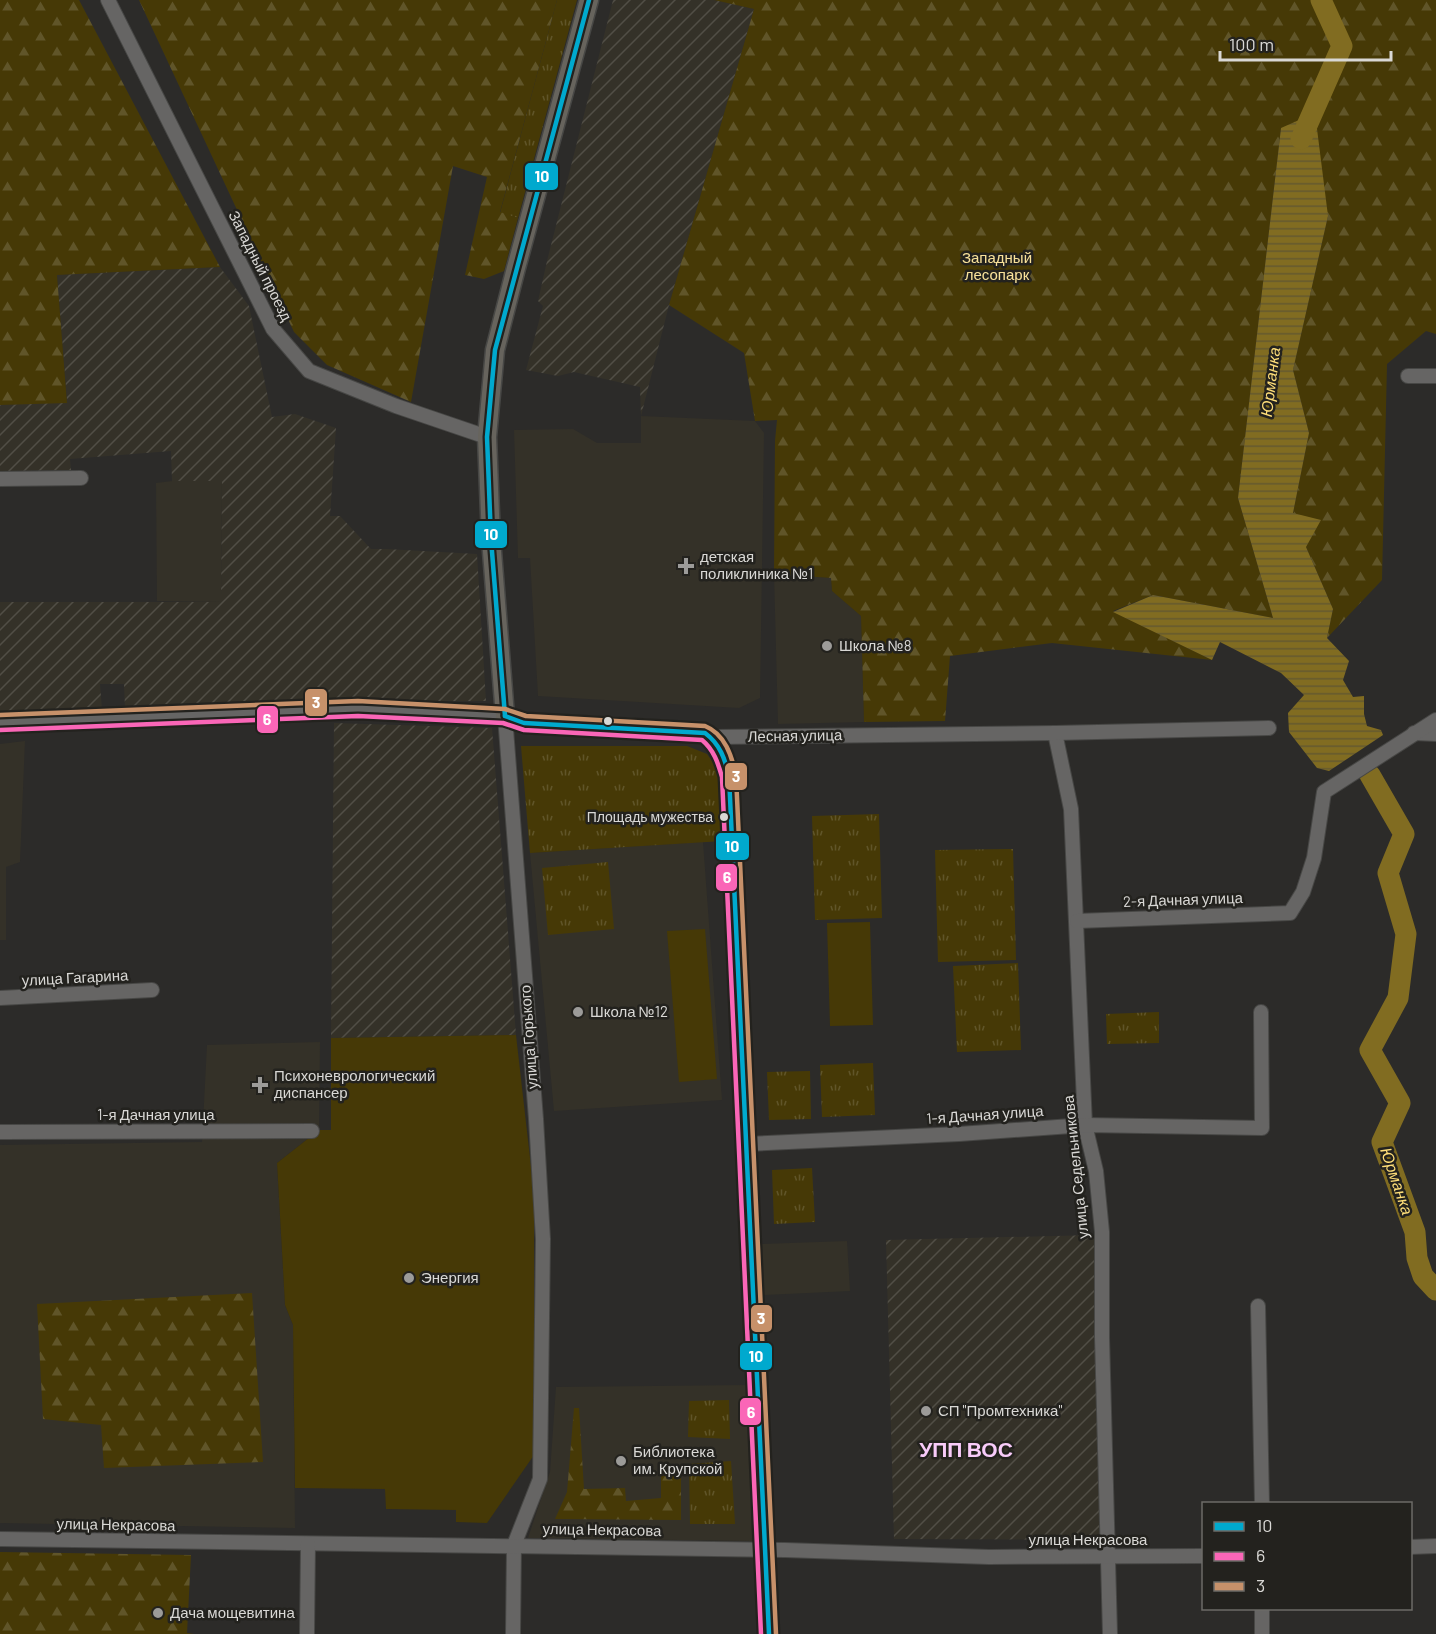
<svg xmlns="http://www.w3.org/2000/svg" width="1436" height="1634" font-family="Barlow,sans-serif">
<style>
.built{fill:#343128}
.industrial{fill:url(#industrial-furrows)}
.grass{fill:url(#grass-tufts)}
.forest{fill:url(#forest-firs)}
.pitch{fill:#463906}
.water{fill:url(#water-rules)}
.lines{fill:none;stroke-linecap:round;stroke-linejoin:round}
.river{stroke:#816c21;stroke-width:21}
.minor-casing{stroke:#474745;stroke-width:16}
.major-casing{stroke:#474745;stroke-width:21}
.minor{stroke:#666564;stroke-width:14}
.major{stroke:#67645d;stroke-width:18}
.bus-1-casing{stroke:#23221e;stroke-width:9}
.bus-2-casing{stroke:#23221e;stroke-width:9}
.bus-3-casing{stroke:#23221e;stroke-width:9}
.bus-1{stroke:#00a9ce;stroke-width:4.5}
.bus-2{stroke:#fa66b7;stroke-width:4.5}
.bus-3{stroke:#c7916a;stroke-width:4.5}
.poi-dot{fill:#9c9b99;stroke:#23221e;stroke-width:2}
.bus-dot{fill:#d9d8d5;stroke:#23221e;stroke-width:2}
.labels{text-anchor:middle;stroke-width:5;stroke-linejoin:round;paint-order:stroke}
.bus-label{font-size:14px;fill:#d9d8d5;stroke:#23221e;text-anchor:end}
.park-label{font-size:15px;fill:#f9e29a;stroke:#23221e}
.street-label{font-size:15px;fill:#d9d8d5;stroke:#23221e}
.poi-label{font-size:15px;fill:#d9d8d5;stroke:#23221e;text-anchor:start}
.water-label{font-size:16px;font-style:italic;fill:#fede79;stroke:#23221e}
.district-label{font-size:21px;font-weight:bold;fill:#f8cbfa;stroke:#23221e}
.line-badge{stroke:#23221e;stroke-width:2}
.badge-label{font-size:16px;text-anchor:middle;font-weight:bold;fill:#fff}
</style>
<defs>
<pattern id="industrial-furrows" width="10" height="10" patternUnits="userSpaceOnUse" patternTransform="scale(1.5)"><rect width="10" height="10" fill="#343128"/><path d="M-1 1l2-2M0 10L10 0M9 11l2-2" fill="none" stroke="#514e46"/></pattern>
<pattern id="grass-tufts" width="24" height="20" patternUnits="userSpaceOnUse" patternTransform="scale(1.5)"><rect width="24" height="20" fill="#463906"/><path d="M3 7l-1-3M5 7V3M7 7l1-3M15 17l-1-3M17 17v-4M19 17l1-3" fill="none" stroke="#605529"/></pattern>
<pattern id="forest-firs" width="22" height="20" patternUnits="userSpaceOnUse" patternTransform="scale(1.5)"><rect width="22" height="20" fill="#463906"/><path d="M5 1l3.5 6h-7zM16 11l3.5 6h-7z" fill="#605529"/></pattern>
<pattern id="water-rules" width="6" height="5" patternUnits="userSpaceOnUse" patternTransform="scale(1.5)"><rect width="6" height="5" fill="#816c21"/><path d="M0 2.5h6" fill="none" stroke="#64592f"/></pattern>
</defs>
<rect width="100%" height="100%" fill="#2c2b29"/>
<g class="built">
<polygon points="641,416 755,421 764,433 760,698 739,708 538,696 530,558 518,558 514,430 573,429 597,443 641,443"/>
<polygon points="172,481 222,481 221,602 157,601 156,483"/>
<polygon points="774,574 831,578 832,591 861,616 864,722 778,724"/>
<polygon points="25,741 20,862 6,867 6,940 0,940 0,744"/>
<polygon points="703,842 722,1100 554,1111 530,853"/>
<polygon points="320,1042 319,1130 277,1163 285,1305 293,1325 295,1528 0,1523 0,1145 202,1142 207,1045"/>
<polygon points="847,1241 850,1291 764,1295 762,1244"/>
<polygon points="748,1385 752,1541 528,1538 550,1472 556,1387"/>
</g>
<g class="industrial">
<polygon points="613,0 714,0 754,9 669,305 641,416 640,387 574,372 558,376 526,370 543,306 538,301 547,261"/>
<polygon points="220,267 249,306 272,417 295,414 336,428 330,516 340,516 371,549 386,549 477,554 486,701 298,702 286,702 269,706 212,709 125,709 124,684 100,684 102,710 0,713 0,602 221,602 222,481 172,481 171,451 70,459 71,470 0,471 0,405 67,402 57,275"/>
<polygon points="334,723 492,728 516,1035 331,1038"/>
<polygon points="1094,1235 1104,1540 894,1539 886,1240"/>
</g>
<g class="grass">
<polygon points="557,0 577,0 518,218 500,213"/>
<polygon points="521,746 687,746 707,754 721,774 723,841 530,853"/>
<polygon points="879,814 882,918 815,920 812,816"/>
<polygon points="1013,849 1016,960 938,962 935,850"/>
<polygon points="608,862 614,929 548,935 542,868"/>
<polygon points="1018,963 1021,1050 957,1052 953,966"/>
<polygon points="1159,1012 1159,1043 1107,1044 1106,1014"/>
<polygon points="873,1063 875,1115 822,1117 820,1065"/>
<polygon points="810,1071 811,1119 769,1120 767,1072"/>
<polygon points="812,1168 815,1222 774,1224 772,1170"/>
<polygon points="729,1400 730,1439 688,1437 689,1401"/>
<polygon points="731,1461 735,1524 690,1524 689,1464"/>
</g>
<g class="forest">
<polygon points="0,0 79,0 220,267 57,275 67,403 0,405"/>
<polygon points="139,0 557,0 500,212 518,218 504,271 484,279 465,275 487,177 453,166 411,402 327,365 294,332"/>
<polygon points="714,0 1436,0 1436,334 1426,331 1387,364 1382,580 1327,638 1333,609 1306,547 1293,513 1309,433 1293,370 1328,216 1281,128 1238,498 1273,618 1153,595 1113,611 1212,660 1052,643 950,656 945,721 864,722 861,616 832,591 831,578 774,574 775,441 777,420 755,421 744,353 669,305 754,9"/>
<polygon points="252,1293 263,1462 104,1468 101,1425 43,1419 37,1304"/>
<polygon points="574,1408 579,1408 584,1489 625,1488 626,1501 661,1498 661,1467 681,1467 681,1520 555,1519 567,1492"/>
<polygon points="0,1552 191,1555 187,1633 194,1634 0,1634"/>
</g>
<g class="pitch">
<polygon points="870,922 873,1025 830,1026 827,923"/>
<polygon points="705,929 717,1079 679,1082 667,931"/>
<polygon points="516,1035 534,1193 534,1455 487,1523 456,1522 456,1510 386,1509 385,1489 295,1488 293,1325 285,1305 277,1163 319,1130 331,1130 331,1038"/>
</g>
<polygon class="water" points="1315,113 1328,216 1293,370 1309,433 1293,513 1321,520 1306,547 1333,609 1327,638 1349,661 1343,680 1353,697 1364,696 1364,714 1367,726 1381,730 1383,735 1329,771 1317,768 1289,732 1288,713 1304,695 1281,673 1220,642 1212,660 1113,612 1153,595 1273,618 1238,498 1281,128"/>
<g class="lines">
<g class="river">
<polyline points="1301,139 1342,46 1321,0"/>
<polyline points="1370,775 1404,834 1388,873 1406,934 1398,998 1370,1050 1400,1103 1382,1142 1415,1232 1417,1258 1423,1276 1436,1290"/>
</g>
<defs>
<g id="minor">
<polyline points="108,0 273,329 309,371 396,406 487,437"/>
<polyline points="1408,376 1436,376"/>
<polyline points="0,479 81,478"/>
<polyline points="0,723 358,708 505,716 536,1119 543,1239 540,1479 514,1545 513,1634"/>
<polyline points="1055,733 1071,809 1085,1125 1096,1171 1102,1232 1102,1337 1110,1634"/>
<polyline points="1414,733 1436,734"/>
<polyline points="711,737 1055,733 1269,728"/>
<polyline points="1077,921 1290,913 1303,892 1314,858 1324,792 1436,720"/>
<polyline points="0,998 152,990"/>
<polyline points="0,1132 312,1131"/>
<polyline points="746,1144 959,1134 1085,1125 1262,1128 1261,1012"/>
<polyline points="1258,1306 1262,1504"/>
<polyline points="0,1539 785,1550 989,1557 1204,1556"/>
<polyline points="1410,1547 1436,1546"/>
<polyline points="307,1634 308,1544"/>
<polyline points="1262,1634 1262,1608"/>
</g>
<path id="major" d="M589,0L516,268L495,350L487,437L491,539L505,716L524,723L612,727L705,733C720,742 725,759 729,776L769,1634"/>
</defs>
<use href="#minor" class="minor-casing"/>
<use href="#major" class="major-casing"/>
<use href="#minor" class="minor"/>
<use href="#major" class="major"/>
<defs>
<g id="bus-1">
<path d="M505,716L524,723L705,733C720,744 725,759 729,776L769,1634"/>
<polyline points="505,716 491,539 487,437 495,350 589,0"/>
</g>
<path id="bus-2" d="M0,730L358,716L503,723L524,730L702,740C714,750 718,763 722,777L761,1634"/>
<path id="bus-3" d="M0,715L358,701L505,709L526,716L705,726C725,734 732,756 736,776L776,1634"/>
</defs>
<use href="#bus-1" class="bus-1-casing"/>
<use href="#bus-2" class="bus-2-casing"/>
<use href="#bus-3" class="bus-3-casing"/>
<use href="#bus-1" class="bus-1"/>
<use href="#bus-2" class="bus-2"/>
<use href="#bus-3" class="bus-3"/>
</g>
<g class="poi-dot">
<path d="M683 557h6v6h6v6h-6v6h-6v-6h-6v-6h6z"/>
<circle cx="827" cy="646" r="6"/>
<circle cx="578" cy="1012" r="6"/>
<path d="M257 1076h6v6h6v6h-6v6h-6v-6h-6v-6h6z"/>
<circle cx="409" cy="1278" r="6"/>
<circle cx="926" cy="1411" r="6"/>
<circle cx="621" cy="1461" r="6"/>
<circle cx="158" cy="1613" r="6"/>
</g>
<g class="bus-dot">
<circle cx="608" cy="721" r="5"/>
<circle cx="724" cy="817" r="5"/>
</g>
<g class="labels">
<g class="bus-label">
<text x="713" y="822">Площадь мужества</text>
</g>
<g class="park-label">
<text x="997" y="263">Западный<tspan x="997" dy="17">лесопарк</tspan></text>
</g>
<g class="street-label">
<text transform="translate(260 266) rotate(63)" y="5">Западный проезд</text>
<text transform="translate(795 736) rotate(-1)" y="5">Лесная улица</text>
<text transform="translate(1183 900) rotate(-2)" y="5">2-я Дачная улица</text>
<text transform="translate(75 978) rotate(-3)" y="5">улица Гагарина</text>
<text transform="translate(529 1037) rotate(-94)" y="5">улица Горького</text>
<text x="156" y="1120">1-я Дачная улица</text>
<text transform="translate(985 1115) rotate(-4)" y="5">1-я Дачная улица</text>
<text transform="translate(1076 1167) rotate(-96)" y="5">улица Седельникова</text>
<text transform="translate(116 1525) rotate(1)" y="5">улица Некрасова</text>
<text transform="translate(602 1530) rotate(1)" y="5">улица Некрасова</text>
<text x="1088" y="1545">улица Некрасова</text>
</g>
<g class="poi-label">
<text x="700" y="562">детская<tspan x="700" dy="17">поликлиника №1</tspan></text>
<text x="839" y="651">Школа №8</text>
<text x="590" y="1017">Школа №12</text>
<text x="274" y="1081">Психоневрологический<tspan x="274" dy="17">диспансер</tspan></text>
<text x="421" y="1283">Энергия</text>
<text x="938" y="1416">СП "Промтехника"</text>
<text x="633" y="1457">Библиотека<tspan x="633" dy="17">им. Крупской</tspan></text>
<text x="170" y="1618">Дача мощевитина</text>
</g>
<g class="water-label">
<text transform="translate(1270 382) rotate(-83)" y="6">Юрманка</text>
<text transform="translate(1397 1181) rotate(71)" y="6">Юрманка</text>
</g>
<g class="district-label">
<text x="966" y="1457">УПП ВОС</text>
</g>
</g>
<g class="line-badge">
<rect x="524" y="162" width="35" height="29" rx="6" fill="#00a9ce"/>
<rect x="474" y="520" width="34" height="29" rx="6" fill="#00a9ce"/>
<rect x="304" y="688" width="24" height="29" rx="6" fill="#c7916a"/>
<rect x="256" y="705" width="23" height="29" rx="6" fill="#fa66b7"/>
<rect x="724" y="762" width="24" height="29" rx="6" fill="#c7916a"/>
<rect x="715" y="832" width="35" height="29" rx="6" fill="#00a9ce"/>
<rect x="715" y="863" width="23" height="29" rx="6" fill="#fa66b7"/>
<rect x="750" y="1304" width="23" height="29" rx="6" fill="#c7916a"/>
<rect x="739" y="1342" width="34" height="29" rx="6" fill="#00a9ce"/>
<rect x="739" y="1397" width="23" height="29" rx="6" fill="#fa66b7"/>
</g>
<g class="badge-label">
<text x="542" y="182">10</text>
<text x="491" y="540">10</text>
<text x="316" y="708">3</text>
<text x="267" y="725">6</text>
<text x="736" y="782">3</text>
<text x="732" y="852">10</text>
<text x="727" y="883">6</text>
<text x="761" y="1324">3</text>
<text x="756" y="1362">10</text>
<text x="751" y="1418">6</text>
</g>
<rect x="1202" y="1502" width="210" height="108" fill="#23221e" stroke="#6c6b67" stroke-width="1.5"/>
<rect x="1214" y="1522" width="30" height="9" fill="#00a9ce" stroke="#6c6b67" stroke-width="1.5"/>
<text x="1256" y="1532" font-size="18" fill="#d9d8d5">10</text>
<rect x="1214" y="1552" width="30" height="9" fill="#fa66b7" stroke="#6c6b67" stroke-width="1.5"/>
<text x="1256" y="1562" font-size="18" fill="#d9d8d5">6</text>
<rect x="1214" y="1582" width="30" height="9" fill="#c7916a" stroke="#6c6b67" stroke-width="1.5"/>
<text x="1256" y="1592" font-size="18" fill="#d9d8d5">3</text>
<path d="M1220 51v9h171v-9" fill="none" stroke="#d9d8d5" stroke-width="3"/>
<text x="1229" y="51" font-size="18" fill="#d9d8d5" stroke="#23221e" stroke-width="4.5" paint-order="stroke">100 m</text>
</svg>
